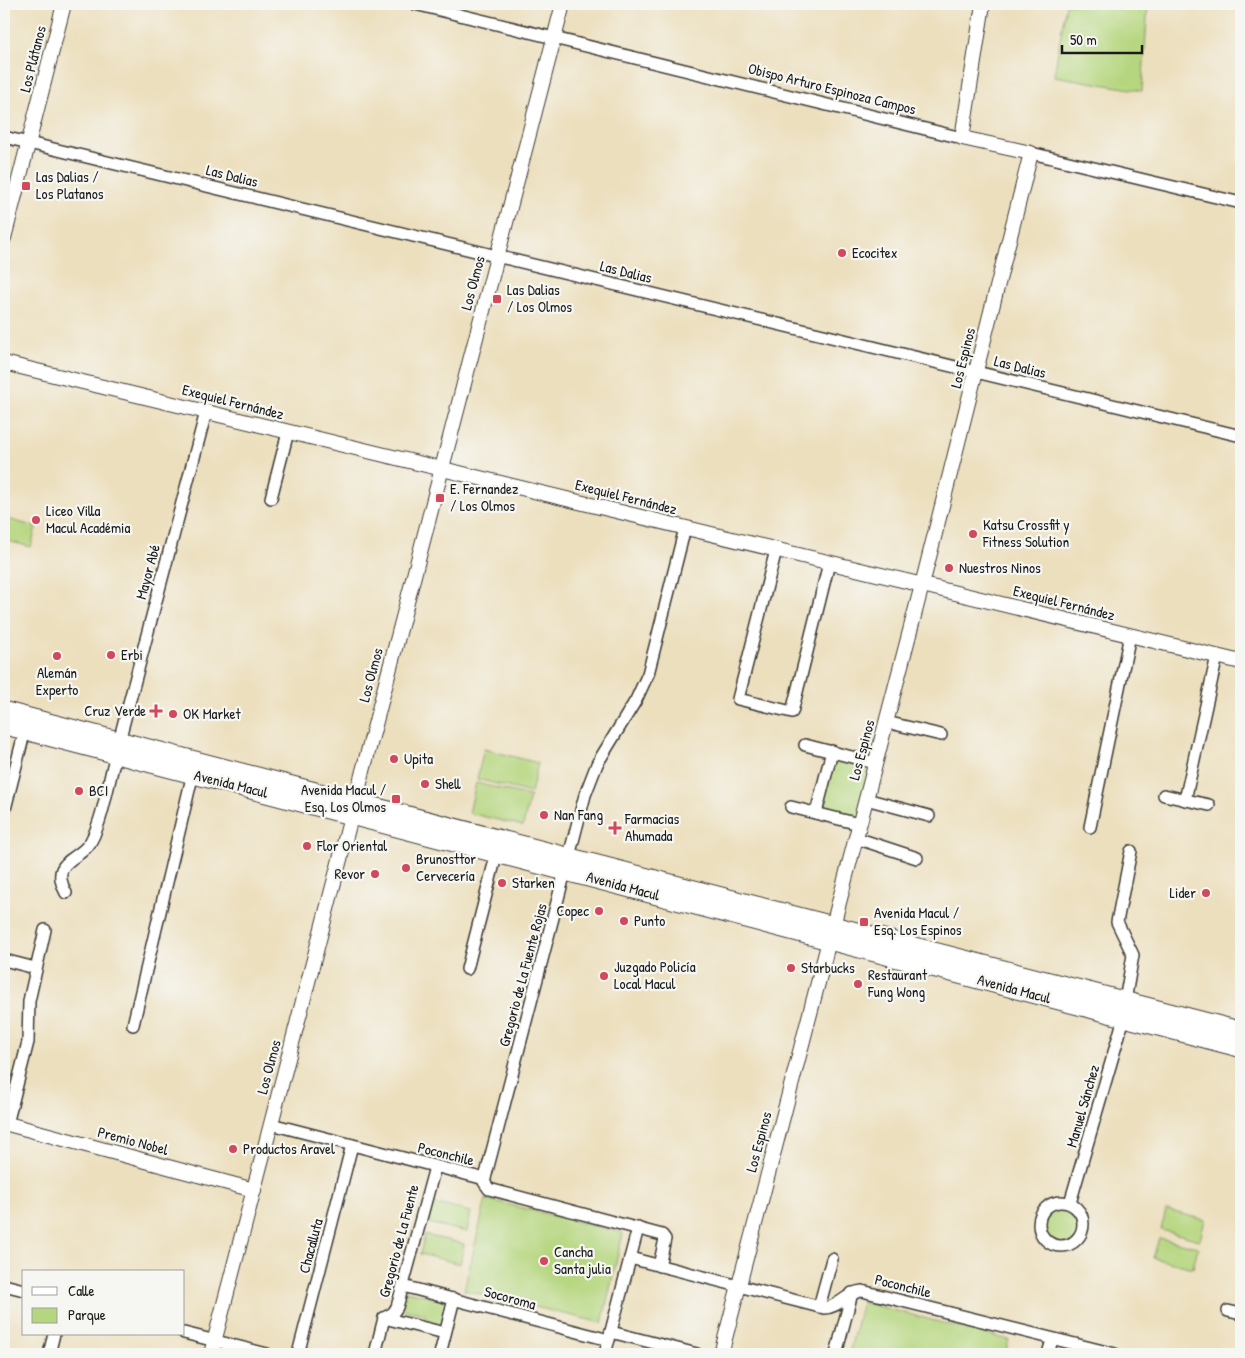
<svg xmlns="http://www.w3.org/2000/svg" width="1245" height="1358" font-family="'Patrick Hand',sans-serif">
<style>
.green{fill:#b5d67e;stroke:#68794d}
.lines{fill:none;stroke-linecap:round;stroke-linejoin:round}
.minor-casing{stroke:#3b3934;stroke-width:14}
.tertiary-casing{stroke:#3b3934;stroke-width:16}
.primary-casing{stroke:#3b3934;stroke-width:20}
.minor{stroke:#fff;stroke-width:11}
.tertiary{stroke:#fff;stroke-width:14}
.primary{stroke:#fff;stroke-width:18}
.poi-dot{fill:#d1495b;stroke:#f6f6f2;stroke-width:2}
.labels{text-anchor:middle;stroke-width:4.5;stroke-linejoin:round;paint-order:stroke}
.street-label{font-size:15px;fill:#1c1c1c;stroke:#f6f6f2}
.poi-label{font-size:15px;fill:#1c1c1c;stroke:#f6f6f2;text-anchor:start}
</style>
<rect width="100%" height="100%" fill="#f6f6f2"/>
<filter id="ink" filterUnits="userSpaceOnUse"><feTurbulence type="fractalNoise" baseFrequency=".02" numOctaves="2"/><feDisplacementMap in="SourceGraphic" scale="10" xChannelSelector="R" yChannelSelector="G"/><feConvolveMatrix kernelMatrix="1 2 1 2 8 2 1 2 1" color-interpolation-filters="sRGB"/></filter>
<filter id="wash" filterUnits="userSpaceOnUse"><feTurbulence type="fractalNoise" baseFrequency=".0096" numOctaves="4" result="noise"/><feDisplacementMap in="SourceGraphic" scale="20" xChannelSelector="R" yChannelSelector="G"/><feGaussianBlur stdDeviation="1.12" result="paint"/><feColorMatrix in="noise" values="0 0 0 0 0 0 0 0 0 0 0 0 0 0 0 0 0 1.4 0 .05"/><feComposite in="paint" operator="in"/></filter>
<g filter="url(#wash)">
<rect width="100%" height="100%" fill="#ecdfbd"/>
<g class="green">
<polygon points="1066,4 1148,4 1142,91 1054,76"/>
<polygon points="4,518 36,527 31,547 4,540"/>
<polygon points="484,749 538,763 531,793 477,779"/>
<polygon points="832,751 875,763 859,824 816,813"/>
<polygon points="476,783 530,796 523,826 469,813"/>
<polygon points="486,1199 623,1233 602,1323 464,1290"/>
<circle cx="1061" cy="1224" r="22"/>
<polygon points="432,1203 471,1212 467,1232 427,1223"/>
<polygon points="1166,1210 1205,1220 1200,1240 1161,1230"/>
<polygon points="425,1235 464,1244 460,1264 420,1254"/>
<polygon points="1159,1238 1198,1247 1193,1268 1153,1258"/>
<polygon points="406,1291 450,1301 443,1328 424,1323 426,1315 402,1309"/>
<polygon points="862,1302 1009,1340 1005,1354 849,1354"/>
</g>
</g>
<g filter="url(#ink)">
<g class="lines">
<defs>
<g id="minor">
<polyline points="415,4 962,138"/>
<polyline points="4,137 1241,436"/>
<polyline points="1031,153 1241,203"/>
<polyline points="271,498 288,432"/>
<polyline points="776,550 738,699 792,712 829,563"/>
<polyline points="886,722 941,735"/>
<polyline points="119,741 206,412"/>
<polyline points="805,745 875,763"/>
<polyline points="1164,795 1209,805"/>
<polyline points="866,799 929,816"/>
<polyline points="1185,800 1217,656"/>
<polyline points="791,807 859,824"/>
<polyline points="4,813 25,730"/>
<polyline points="816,813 832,751"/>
<polyline points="1090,827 1130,635"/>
<polyline points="856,838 917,858"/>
<path d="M66,893C48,859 81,861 91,841C103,819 109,779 116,754"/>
<polyline points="4,960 35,968"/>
<polyline points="467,969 497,852"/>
<polyline points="1125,1001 1133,955 1117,922 1131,851"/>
<polyline points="133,1025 194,769"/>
<polyline points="7,1124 28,1042 29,1001 45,930"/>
<polyline points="271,1124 485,1179"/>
<circle cx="1061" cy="1224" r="22"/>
<polyline points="1070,1203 1124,1018"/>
<path d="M630,1258L824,1308C839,1308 847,1292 862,1291L1115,1354"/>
<polyline points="659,1266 665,1239 662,1235 489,1189 484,1182 585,795 597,764 636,700 648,674 685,528"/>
<polyline points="4,1285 24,1290"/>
<polyline points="403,1286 609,1340"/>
<polyline points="819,1307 832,1259"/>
<polyline points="1228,1311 1241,1314"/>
<polyline points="384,1318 445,1333"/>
<polyline points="611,1332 697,1354"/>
<polyline points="184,1333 267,1354"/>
<polyline points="49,1354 54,1334"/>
<polyline points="298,1354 352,1145"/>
<polyline points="375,1354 384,1318 393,1313 397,1307 435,1167"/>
<polyline points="440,1354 454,1299"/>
<polyline points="605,1354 638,1228"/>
<polyline points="836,1354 852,1293"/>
<polyline points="1048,1354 1052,1340"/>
</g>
<g id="tertiary">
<polyline points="4,238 64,4"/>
<polyline points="4,363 1241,662"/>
<polyline points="4,1123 254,1190"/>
<polyline points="211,1354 563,4"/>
<polyline points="721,1354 922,585 1031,153 962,138 983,4"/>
</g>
<g id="primary">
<polyline points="4,711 1241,1031"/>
<polyline points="4,725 1241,1048"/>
</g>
</defs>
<use href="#minor" class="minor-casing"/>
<use href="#tertiary" class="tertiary-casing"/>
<use href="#primary" class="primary-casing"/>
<use href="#minor" class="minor"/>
<use href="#tertiary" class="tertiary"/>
<use href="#primary" class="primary"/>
</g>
</g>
<g class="poi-dot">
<rect x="21" y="181" width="10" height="10" rx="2.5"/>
<circle cx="842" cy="253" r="5"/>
<rect x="492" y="294" width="10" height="10" rx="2.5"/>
<rect x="435" y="493" width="10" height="10" rx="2.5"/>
<circle cx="36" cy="520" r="5"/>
<circle cx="973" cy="534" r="5"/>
<circle cx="949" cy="568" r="5"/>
<circle cx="111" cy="655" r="5"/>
<circle cx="57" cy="656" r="5"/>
<path d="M153.5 703.5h5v5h5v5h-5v5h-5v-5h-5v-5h5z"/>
<circle cx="173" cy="714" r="5"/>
<circle cx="394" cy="759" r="5"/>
<circle cx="425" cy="784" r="5"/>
<circle cx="79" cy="791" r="5"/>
<rect x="391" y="794" width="10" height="10" rx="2.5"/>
<circle cx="544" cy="815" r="5"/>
<path d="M612.5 820.5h5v5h5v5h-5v5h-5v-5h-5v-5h5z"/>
<circle cx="307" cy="846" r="5"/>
<circle cx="406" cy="868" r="5"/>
<circle cx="375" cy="874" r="5"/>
<circle cx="502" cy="883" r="5"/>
<circle cx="1206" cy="893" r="5"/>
<circle cx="599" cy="911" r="5"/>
<circle cx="624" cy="921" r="5"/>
<rect x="859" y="917" width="10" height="10" rx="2.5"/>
<circle cx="791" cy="968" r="5"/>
<circle cx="604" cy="976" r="5"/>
<circle cx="858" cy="984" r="5"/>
<circle cx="233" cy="1149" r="5"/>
<circle cx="544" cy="1261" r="5"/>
</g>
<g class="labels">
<g class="street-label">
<text transform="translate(33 59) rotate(-76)" y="5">Los Plátanos</text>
<text transform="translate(832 89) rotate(14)" y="5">Obispo Arturo Espinoza Campos</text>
<text transform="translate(232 176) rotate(14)" y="5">Las Dalias</text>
<text transform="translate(626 272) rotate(14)" y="5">Las Dalias</text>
<text transform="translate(473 283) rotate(-75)" y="5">Los Olmos</text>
<text transform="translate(963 358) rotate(-76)" y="5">Los Espinos</text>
<text transform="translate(1020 367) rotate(14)" y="5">Las Dalias</text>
<text transform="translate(233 402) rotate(14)" y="5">Exequiel Fernández</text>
<text transform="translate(626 497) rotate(14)" y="5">Exequiel Fernández</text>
<text transform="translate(148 572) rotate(-75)" y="5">Mayor Abé</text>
<text transform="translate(1064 603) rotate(14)" y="5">Exequiel Fernández</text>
<text transform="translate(371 675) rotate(-75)" y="5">Los Olmos</text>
<text transform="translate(862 750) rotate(-75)" y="5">Los Espinos</text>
<text transform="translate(231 784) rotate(14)" y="5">Avenida Macul</text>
<text transform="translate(623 886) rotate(15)" y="5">Avenida Macul</text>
<text transform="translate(523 975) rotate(-75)" y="5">Gregorio de La Fuente Rojas</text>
<text transform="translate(1014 989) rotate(15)" y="5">Avenida Macul</text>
<text transform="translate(269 1067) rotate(-75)" y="5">Los Olmos</text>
<text transform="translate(1083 1106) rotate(-74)" y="5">Manuel Sánchez</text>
<text transform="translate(133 1141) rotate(15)" y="5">Premio Nobel</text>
<text transform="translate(759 1142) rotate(-75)" y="5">Los Espinos</text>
<text transform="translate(446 1154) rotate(14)" y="5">Poconchile</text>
<text transform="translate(399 1241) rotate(-75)" y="5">Gregorio de La Fuente</text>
<text transform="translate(311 1246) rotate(-75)" y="5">Chacalluta</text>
<text transform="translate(903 1286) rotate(14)" y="5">Poconchile</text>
<text transform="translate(510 1298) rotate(15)" y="5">Socoroma</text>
</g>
<g class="poi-label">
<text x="36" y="182">Las Dalias /<tspan x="36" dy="17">Los Platanos</tspan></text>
<text x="852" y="258">Ecocitex</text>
<text x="507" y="295">Las Dalias<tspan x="507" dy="17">/ Los Olmos</tspan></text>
<text x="450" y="494">E. Fernandez<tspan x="450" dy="17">/ Los Olmos</tspan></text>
<text x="46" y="516">Liceo Villa<tspan x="46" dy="17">Macul Académia</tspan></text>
<text x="983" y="530">Katsu Crossfit y<tspan x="983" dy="17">Fitness Solution</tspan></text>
<text x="959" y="573">Nuestros Ninos</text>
<text x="121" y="660">Erbi</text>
<text x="57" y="678" text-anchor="middle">Alemán<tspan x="57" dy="17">Experto</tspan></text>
<text x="146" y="716" text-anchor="end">Cruz Verde</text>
<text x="183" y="719">OK Market</text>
<text x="404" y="764">Upita</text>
<text x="435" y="789">Shell</text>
<text x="386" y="795" text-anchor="end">Avenida Macul /<tspan x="386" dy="17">Esq. Los Olmos</tspan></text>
<text x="89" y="796">BCI</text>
<text x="554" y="820">Nan Fang</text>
<text x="625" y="824">Farmacias<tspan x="625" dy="17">Ahumada</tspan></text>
<text x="317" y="851">Flor Oriental</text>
<text x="416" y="864">Brunosttor<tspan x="416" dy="17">Cervecería</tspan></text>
<text x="365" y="879" text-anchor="end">Revor</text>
<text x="512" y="888">Starken</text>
<text x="1196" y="898" text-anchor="end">Lider</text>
<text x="589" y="916" text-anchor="end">Copec</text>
<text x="874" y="918">Avenida Macul /<tspan x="874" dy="17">Esq. Los Espinos</tspan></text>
<text x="634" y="926">Punto</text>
<text x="614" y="972">Juzgado Policía<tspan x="614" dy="17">Local Macul</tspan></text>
<text x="801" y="973">Starbucks</text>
<text x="868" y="980">Restaurant<tspan x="868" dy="17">Fung Wong</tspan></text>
<text x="243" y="1154">Productos Aravel</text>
<text x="554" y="1257">Cancha<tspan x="554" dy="17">Santa julia</tspan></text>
</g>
</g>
<rect width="1245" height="1358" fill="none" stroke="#f6f6f2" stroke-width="20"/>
<rect x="22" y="1270" width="162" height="65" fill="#f6f6f2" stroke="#9f9f9c"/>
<rect x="32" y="1287" width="25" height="8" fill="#ffffff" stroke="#9f9f9c"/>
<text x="68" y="1296" font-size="15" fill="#1c1c1c">Calle</text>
<rect x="32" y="1308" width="25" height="15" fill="#b5d67e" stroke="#9f9f9c"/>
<text x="68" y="1320" font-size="15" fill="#1c1c1c">Parque</text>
<path d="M1062 45v8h80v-8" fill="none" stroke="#1c1c1c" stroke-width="2.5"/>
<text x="1070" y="45" font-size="15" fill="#1c1c1c" stroke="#f6f6f2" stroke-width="4" paint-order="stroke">50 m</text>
</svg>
